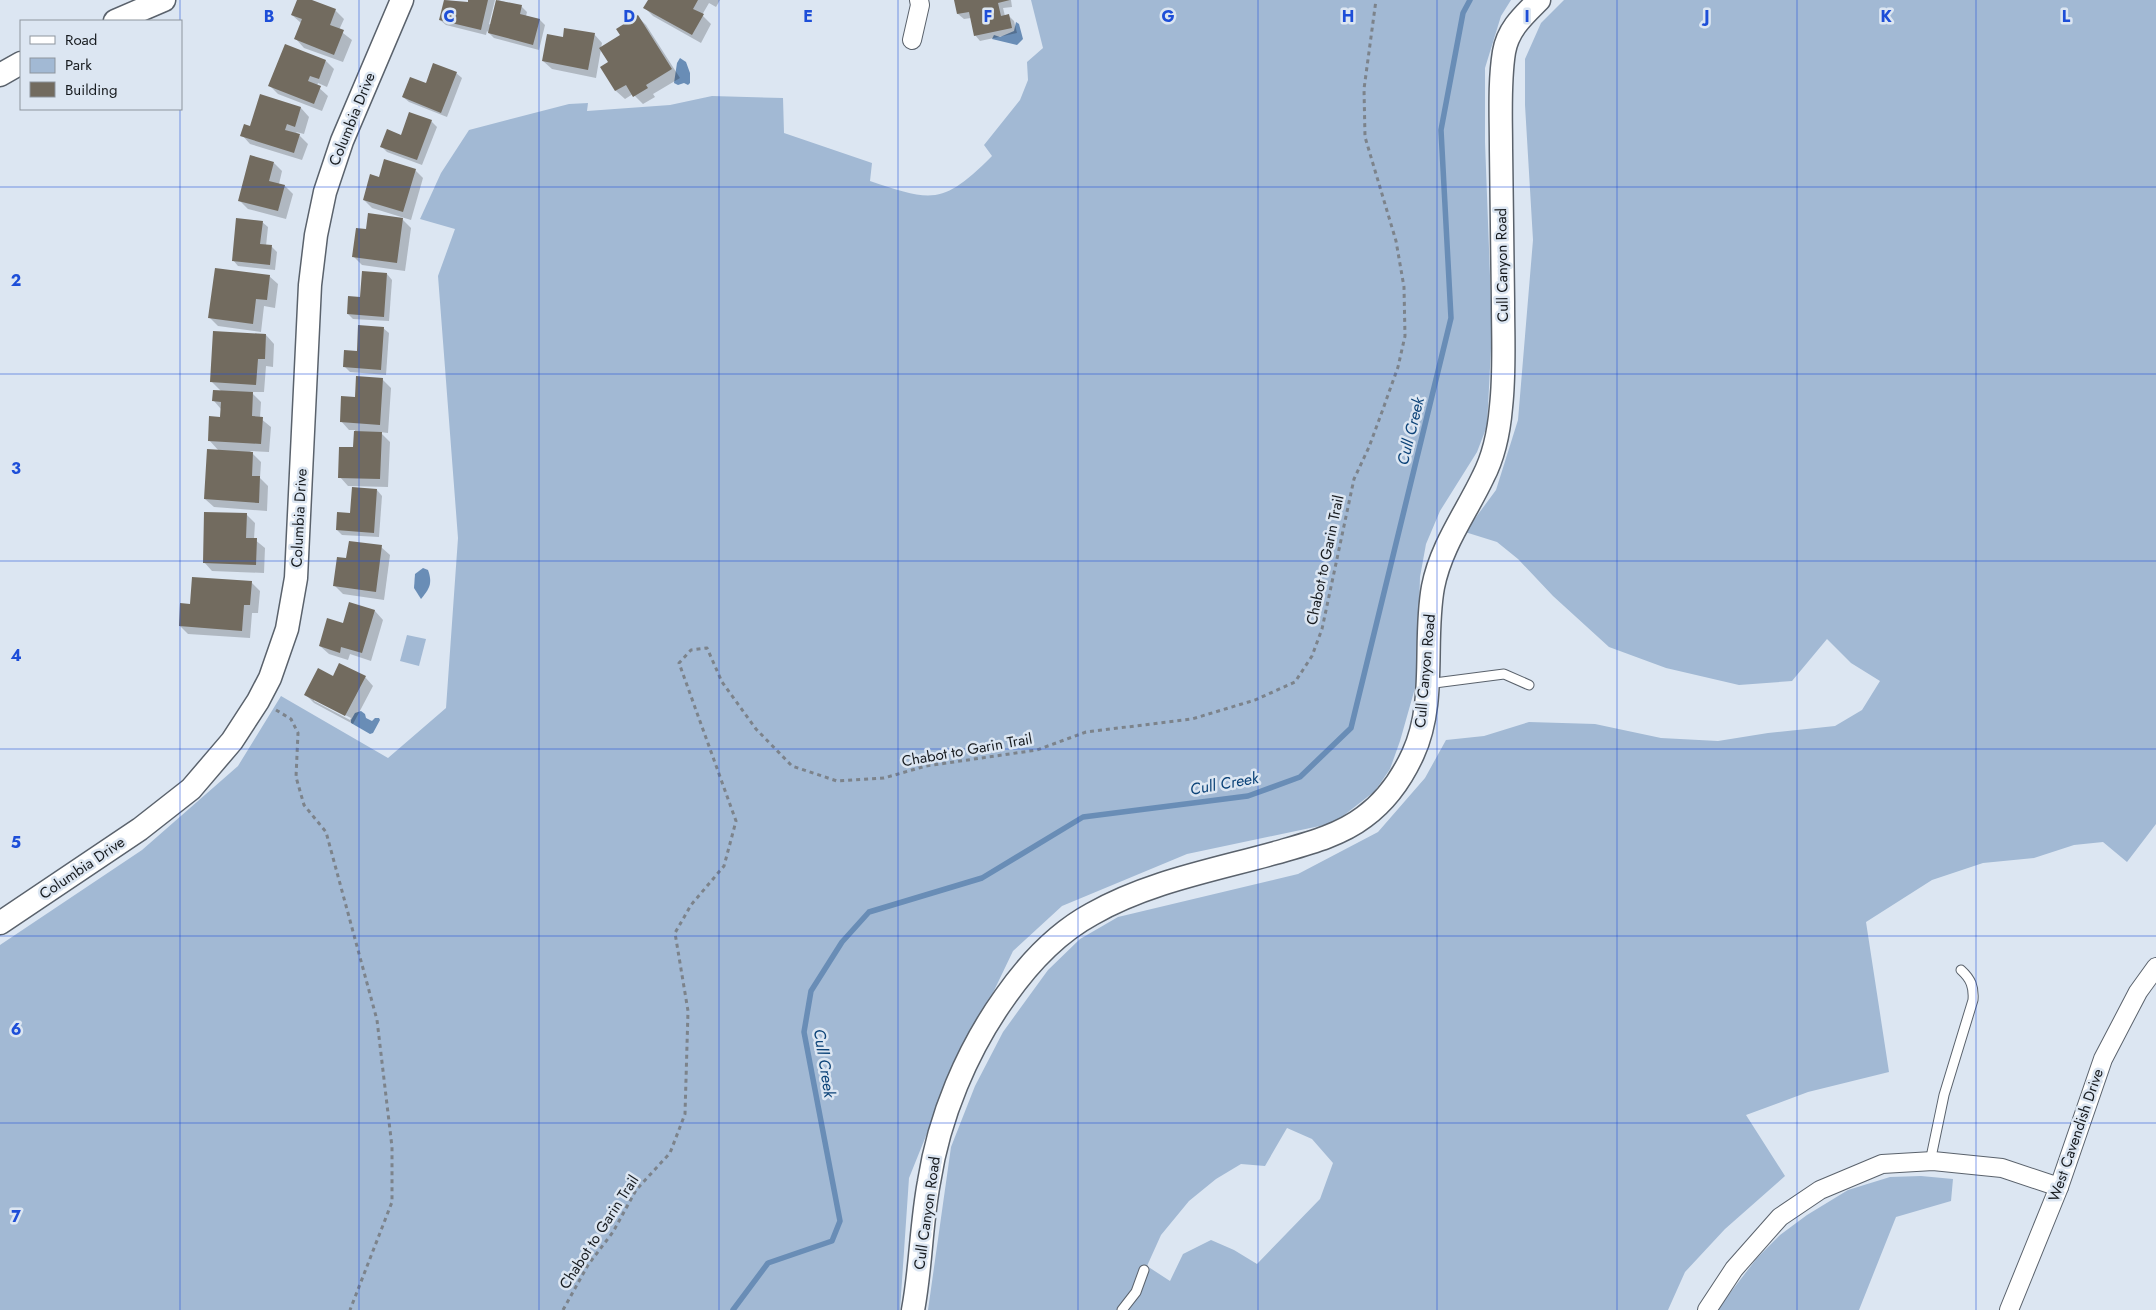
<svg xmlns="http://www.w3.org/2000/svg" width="2156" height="1310" font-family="Jost,sans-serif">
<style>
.green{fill:#a2b9d4;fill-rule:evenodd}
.water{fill:#698db6}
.shadow{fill:#0003;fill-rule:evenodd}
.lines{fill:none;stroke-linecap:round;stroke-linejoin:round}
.stream{stroke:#698db6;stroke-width:5.5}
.building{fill:#726b5f}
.service-casing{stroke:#5a626c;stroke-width:11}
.minor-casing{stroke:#5a626c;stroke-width:20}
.tertiary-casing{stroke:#5a626c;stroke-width:25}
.path{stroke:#7c838b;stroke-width:3;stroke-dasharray:4 4;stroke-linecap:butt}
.service{stroke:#fff;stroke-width:9}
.minor{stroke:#fff;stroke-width:18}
.tertiary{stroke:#fff;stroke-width:22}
.grid{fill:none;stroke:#1d4ed8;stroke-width:1;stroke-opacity:0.55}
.labels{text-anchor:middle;stroke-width:5;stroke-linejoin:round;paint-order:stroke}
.street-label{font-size:15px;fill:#171b1f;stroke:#dce6f2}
.water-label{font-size:16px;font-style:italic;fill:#0c4378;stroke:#dce6f2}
.grid-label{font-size:16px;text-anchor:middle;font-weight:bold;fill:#1d4ed8;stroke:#dce6f2;stroke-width:5;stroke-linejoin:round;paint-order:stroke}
</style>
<rect width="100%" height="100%" fill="#dce6f2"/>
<g class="green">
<path d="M1031,0H1511L1501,16L1485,68V142L1492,329L1487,426L1477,452L1440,511L1426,544L1420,577L1417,681L1400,741L1390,769L1375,791L1334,823L1187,854L1062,906L1013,951L934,1116L909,1178L900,1310H0V945L142,850L238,766L281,696L388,758L446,708L458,538L438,276L455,229L420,219L441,173L469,130L569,104L588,103L587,111L670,105L712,96L783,98L784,133L872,163L870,181C933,202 943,205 992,156L984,145L1020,100L1028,80L1027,62L1043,48Z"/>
<path d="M1564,0H2156V824L2127,862L2103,842L2074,845L2034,858L1983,863L1932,880L1866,922L1889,1072L1808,1092L1746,1115L1785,1176L1725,1229L1685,1272L1668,1310H928L951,1147L975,1086L1003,1032L1048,970L1080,939L1118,917L1298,874L1378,832L1425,778L1446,740L1484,736L1529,722L1595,724L1661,738L1718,741L1768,733L1835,726L1862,710L1880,681L1851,663L1827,639L1792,681L1739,685L1666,668L1609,647L1553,596L1518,559L1497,542L1465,532L1496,490L1518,420L1533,240L1525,105V59L1541,23ZM1287,1128L1312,1139L1333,1163L1320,1199L1257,1264L1234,1250L1211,1240L1183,1254L1170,1281L1147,1266L1161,1235L1189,1201L1216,1179L1241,1164L1265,1166Z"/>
<polygon points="407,635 426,639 419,666 400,661"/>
<polygon points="1921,1176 1953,1179 1951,1201 1896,1217 1859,1310 1717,1310 1757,1258 1780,1235 1807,1215 1848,1190 1890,1177"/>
</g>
<g class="water">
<polygon points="1016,22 1019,24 1023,39 1017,45 992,39 994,35 1000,37 1014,31"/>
<polygon points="680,58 686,62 690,73 690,83 688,85 684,83 678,85 674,83 677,63"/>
<path d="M423,568L428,570C433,584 429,589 421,599L414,588L415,574Z"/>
<polygon points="361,711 365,714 366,718 372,721 375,718 379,718 380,720 373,733 370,734 351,723 351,720 355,713"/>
</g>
<g class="shadow">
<polygon points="298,0 308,0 335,10 344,19 339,30 352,40 343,62 304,48 296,39 301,23 292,15"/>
<polygon points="445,0 469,4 469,0 495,0 489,24 491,25 498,0 521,6 527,12 526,16 540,20 545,25 539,50 494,38 487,31 486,35 446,25 440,20"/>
<polygon points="649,0 720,0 716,7 709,3 702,15 711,24 701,43 653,16 645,8"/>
<polygon points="956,0 1011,0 1012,7 1003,8 1005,16 1009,16 1014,21 1017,33 980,41 975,35 971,18 964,19 958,14"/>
<polygon points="638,17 646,25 680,78 653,94 655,97 643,104 633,94 625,99 616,91 602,67 610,63 601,49 596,78 552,69 543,61 564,39 594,34 602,43 601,48 622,36"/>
<polygon points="326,61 334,69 327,87 318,83 317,86 328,96 322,111 278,94 270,86"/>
<polygon points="456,73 462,78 447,117 409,102 403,97 426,84"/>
<polygon points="261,96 301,108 309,117 304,134 296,132 308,144 302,160 250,144 242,135 251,127"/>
<polygon points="431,121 437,127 422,165 387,152 382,147"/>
<polygon points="274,163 282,171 279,184 285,186 293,194 286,219 248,209 239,200"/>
<polygon points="415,170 423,178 411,220 372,208 364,200 380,178"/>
<polygon points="402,219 411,228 405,271 362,265 353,256 367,230"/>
<polygon points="262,222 268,227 266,246 272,247 277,252 275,270 238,266 233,260"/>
<polygon points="387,274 392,280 389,321 353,319 348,314"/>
<polygon points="269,276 278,284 275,308 264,306 261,332 218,326 210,318"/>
<polygon points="383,328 389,333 386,375 350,372 345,367"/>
<polygon points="266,335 274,344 273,367 266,366 264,392 251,392 261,402 260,418 271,427 269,452 250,451 261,462 260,478 268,486 267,511 214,507 205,499 219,451 209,440 221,418 221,409 214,401 221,391 211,381"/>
<polygon points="382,379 391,388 388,433 380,432 390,442 388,487 348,486 340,477 354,448 355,430 349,430 341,421 356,398"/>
<polygon points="377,490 382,496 379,537 342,535 337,530"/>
<polygon points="246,514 255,523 254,539 265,548 264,573 212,571 204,562"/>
<polygon points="381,547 390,555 384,600 343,594 334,585 347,559"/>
<polygon points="251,582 260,591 258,613 252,613 250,638 188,634 180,626 192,605"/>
<polygon points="350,604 375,611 383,620 371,661 350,654 348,660 329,654 320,646 344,624"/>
<path d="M333,677H365L373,686L353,724L314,703L306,695ZM314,699L351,718L350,720L314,701Z"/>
</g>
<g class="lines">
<polyline class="stream" points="733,1310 768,1263 832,1241 840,1221 804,1032 811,991 842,942 869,912 982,878 1083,817 1248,796 1300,777 1351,728 1451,318 1441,130 1463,13 1470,0"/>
</g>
<g class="building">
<polygon points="297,0 312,0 336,9 330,25 344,30 334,55 294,39 302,19 291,15"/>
<polygon points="444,0 468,2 468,0 488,0 481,30 439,20"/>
<polygon points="496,0 522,5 520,14 540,19 533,45 488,33"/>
<polygon points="648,0 698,0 693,9 704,14 692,35 643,8"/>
<polygon points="954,0 1010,0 998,3 1001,16 1009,14 1012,28 974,36 969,12 957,14"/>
<polygon points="638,15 672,69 646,85 648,88 633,97 626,85 615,91 600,67 608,62 599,48 620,35 616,29"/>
<polygon points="564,28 595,33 588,70 542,61 547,34 563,37"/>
<polygon points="285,44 326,60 319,79 310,76 308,81 321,86 314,104 268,86"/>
<polygon points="433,63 457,72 441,113 402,97 410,77 426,83"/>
<polygon points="260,94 301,107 295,127 287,124 285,130 300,134 294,153 240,136 244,124 250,126"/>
<polygon points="409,112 432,120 417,160 380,147 387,129 401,135"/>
<polygon points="250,155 274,162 269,181 285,185 278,211 238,201"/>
<polygon points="384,159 416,169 403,212 363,200 370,174 379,177"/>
<polygon points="368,213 403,218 397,263 352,257 356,228 366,229"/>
<polygon points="236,218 263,221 260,244 272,245 270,265 232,261"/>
<polygon points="215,268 270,275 267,300 256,299 253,324 208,318"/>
<polygon points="362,271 387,273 384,317 347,314 348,296 360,297"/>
<polygon points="358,325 384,327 381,370 343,367 344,350 357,351"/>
<polygon points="213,331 266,334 265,359 258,359 256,385 210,382"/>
<polygon points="356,376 383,378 380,425 340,422 341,396 355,397"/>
<polygon points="213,390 253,392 252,416 263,417 261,444 208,441 209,416 220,417 221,402 212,401"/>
<polygon points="354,431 382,432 380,479 338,478 339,447 353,447"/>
<polygon points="207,449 253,452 252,476 260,476 259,503 204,499"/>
<polygon points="352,487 377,489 374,533 336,530 337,512 350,513"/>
<polygon points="204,512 247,513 246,538 257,538 256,565 203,563"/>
<polygon points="349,541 382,545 376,592 333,586 337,557 346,558"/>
<polygon points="192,577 252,581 250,605 244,605 242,631 179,626 180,603 190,604"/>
<polygon points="349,602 375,610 362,653 341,647 340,653 319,646 327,618 343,623"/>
<polygon points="339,663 366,676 345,716 304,695 318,668 333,676"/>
</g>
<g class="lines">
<defs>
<g id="service">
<polyline points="1427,684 1504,674 1529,685"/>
<path d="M1930,1162L1944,1095L1973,1000C1974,987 1971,979 1961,970"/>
<polyline points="1122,1310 1136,1292 1144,1270"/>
</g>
<g id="minor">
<polyline points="912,40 920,5 919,0"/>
<polyline points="1707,1310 1734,1269 1780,1217 1820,1190 1882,1164 1933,1161 2002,1168 2059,1187"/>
<polyline points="2009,1310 2059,1187 2103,1059 2138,992 2156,967"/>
</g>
<g id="tertiary">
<polyline points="115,21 164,0"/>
<polyline points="0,75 21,63"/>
<polyline points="0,923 140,829 191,789 232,741 258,701 270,678 287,629 296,578 310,285 316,235 325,192 342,141 402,0"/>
<path d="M913,1310C921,1268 921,1224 929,1182C939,1117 967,1050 1005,997C1028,964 1057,933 1092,914C1148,882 1214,870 1275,853C1306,844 1339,836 1364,817C1386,801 1402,778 1413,754C1437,702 1423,641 1433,587C1441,546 1466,513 1483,477C1494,456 1499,431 1501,407C1505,372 1503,337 1503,302C1502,251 1502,200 1501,149C1501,117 1499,83 1504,52C1508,29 1523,16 1539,0"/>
</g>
</defs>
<use href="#service" class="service-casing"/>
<use href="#minor" class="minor-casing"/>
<use href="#tertiary" class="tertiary-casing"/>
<g class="path">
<polyline points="276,710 291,719 298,733 296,777 304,805 326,832 377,1020 392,1147 392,1202 350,1310"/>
<polyline points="563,1310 588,1265 613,1232 636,1190 670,1153 685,1114 688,1011 675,933 691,905 724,866 736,821 679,663 691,650 707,648 722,682 756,729 792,766 837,781 884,778 926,766 1037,750 1086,732 1192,719 1255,700 1295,682 1312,656 1322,629 1354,479 1369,447 1383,409 1398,367 1405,336 1404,287 1396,241 1365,137 1364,89 1376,0"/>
</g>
<use href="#service" class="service"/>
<use href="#minor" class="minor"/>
<use href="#tertiary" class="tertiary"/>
</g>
<path class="grid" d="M180,0V21M359,0V1310M539,0V1310M719,0V1310M898,0V1310M1078,0V1310M1258,0V1310M1437,0V1310M1617,0V1310M1797,0V1310M1976,0V1310M180,109V1310M0,187H2156M0,374H2156M0,561H2156M0,749H2156M0,936H2156M0,1123H2156"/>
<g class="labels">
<g class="street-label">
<text transform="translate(352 119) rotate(-68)" y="5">Columbia Drive</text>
<text transform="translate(1502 265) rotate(-91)" y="5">Cull Canyon Road</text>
<text transform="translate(299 518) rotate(-87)" y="5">Columbia Drive</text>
<text transform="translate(1325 560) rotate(-78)" y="5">Chabot to Garin Trail</text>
<text transform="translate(1425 671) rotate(-85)" y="5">Cull Canyon Road</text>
<text transform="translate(967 750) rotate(-10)" y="5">Chabot to Garin Trail</text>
<text transform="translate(82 868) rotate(-34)" y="5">Columbia Drive</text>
<text transform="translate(2076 1135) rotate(-71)" y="5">West Cavendish Drive</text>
<text transform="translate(927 1213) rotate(-82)" y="5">Cull Canyon Road</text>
<text transform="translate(599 1232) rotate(-57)" y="5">Chabot to Garin Trail</text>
</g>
<g class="water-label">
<text transform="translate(1410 431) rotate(-76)" y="6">Cull Creek</text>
<text transform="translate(1224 783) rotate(-10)" y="6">Cull Creek</text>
<text transform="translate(825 1063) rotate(81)" y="6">Cull Creek</text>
</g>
</g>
<g class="grid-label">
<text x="269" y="22">B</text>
<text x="449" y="22">C</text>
<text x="629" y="22">D</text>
<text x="808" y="22">E</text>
<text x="988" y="22">F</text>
<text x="1168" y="22">G</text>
<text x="1348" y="22">H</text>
<text x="1527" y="22">I</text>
<text x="1707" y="22">J</text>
<text x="1886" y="22">K</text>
<text x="2066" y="22">L</text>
<text x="16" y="286">2</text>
<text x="16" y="474">3</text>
<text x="16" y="661">4</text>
<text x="16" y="848">5</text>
<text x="16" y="1035">6</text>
<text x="16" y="1222">7</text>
</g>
<rect x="20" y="20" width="162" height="90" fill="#dce6f2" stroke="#8d959e"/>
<rect x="30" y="36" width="25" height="8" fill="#ffffff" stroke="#8d959e"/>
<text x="65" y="45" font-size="15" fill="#171b1f">Road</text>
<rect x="30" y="58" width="25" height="15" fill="#a2b9d4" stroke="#8d959e"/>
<text x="65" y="70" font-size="15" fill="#171b1f">Park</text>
<rect x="30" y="82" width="25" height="15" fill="#726b5f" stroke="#8d959e"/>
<text x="65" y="95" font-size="15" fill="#171b1f">Building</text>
</svg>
